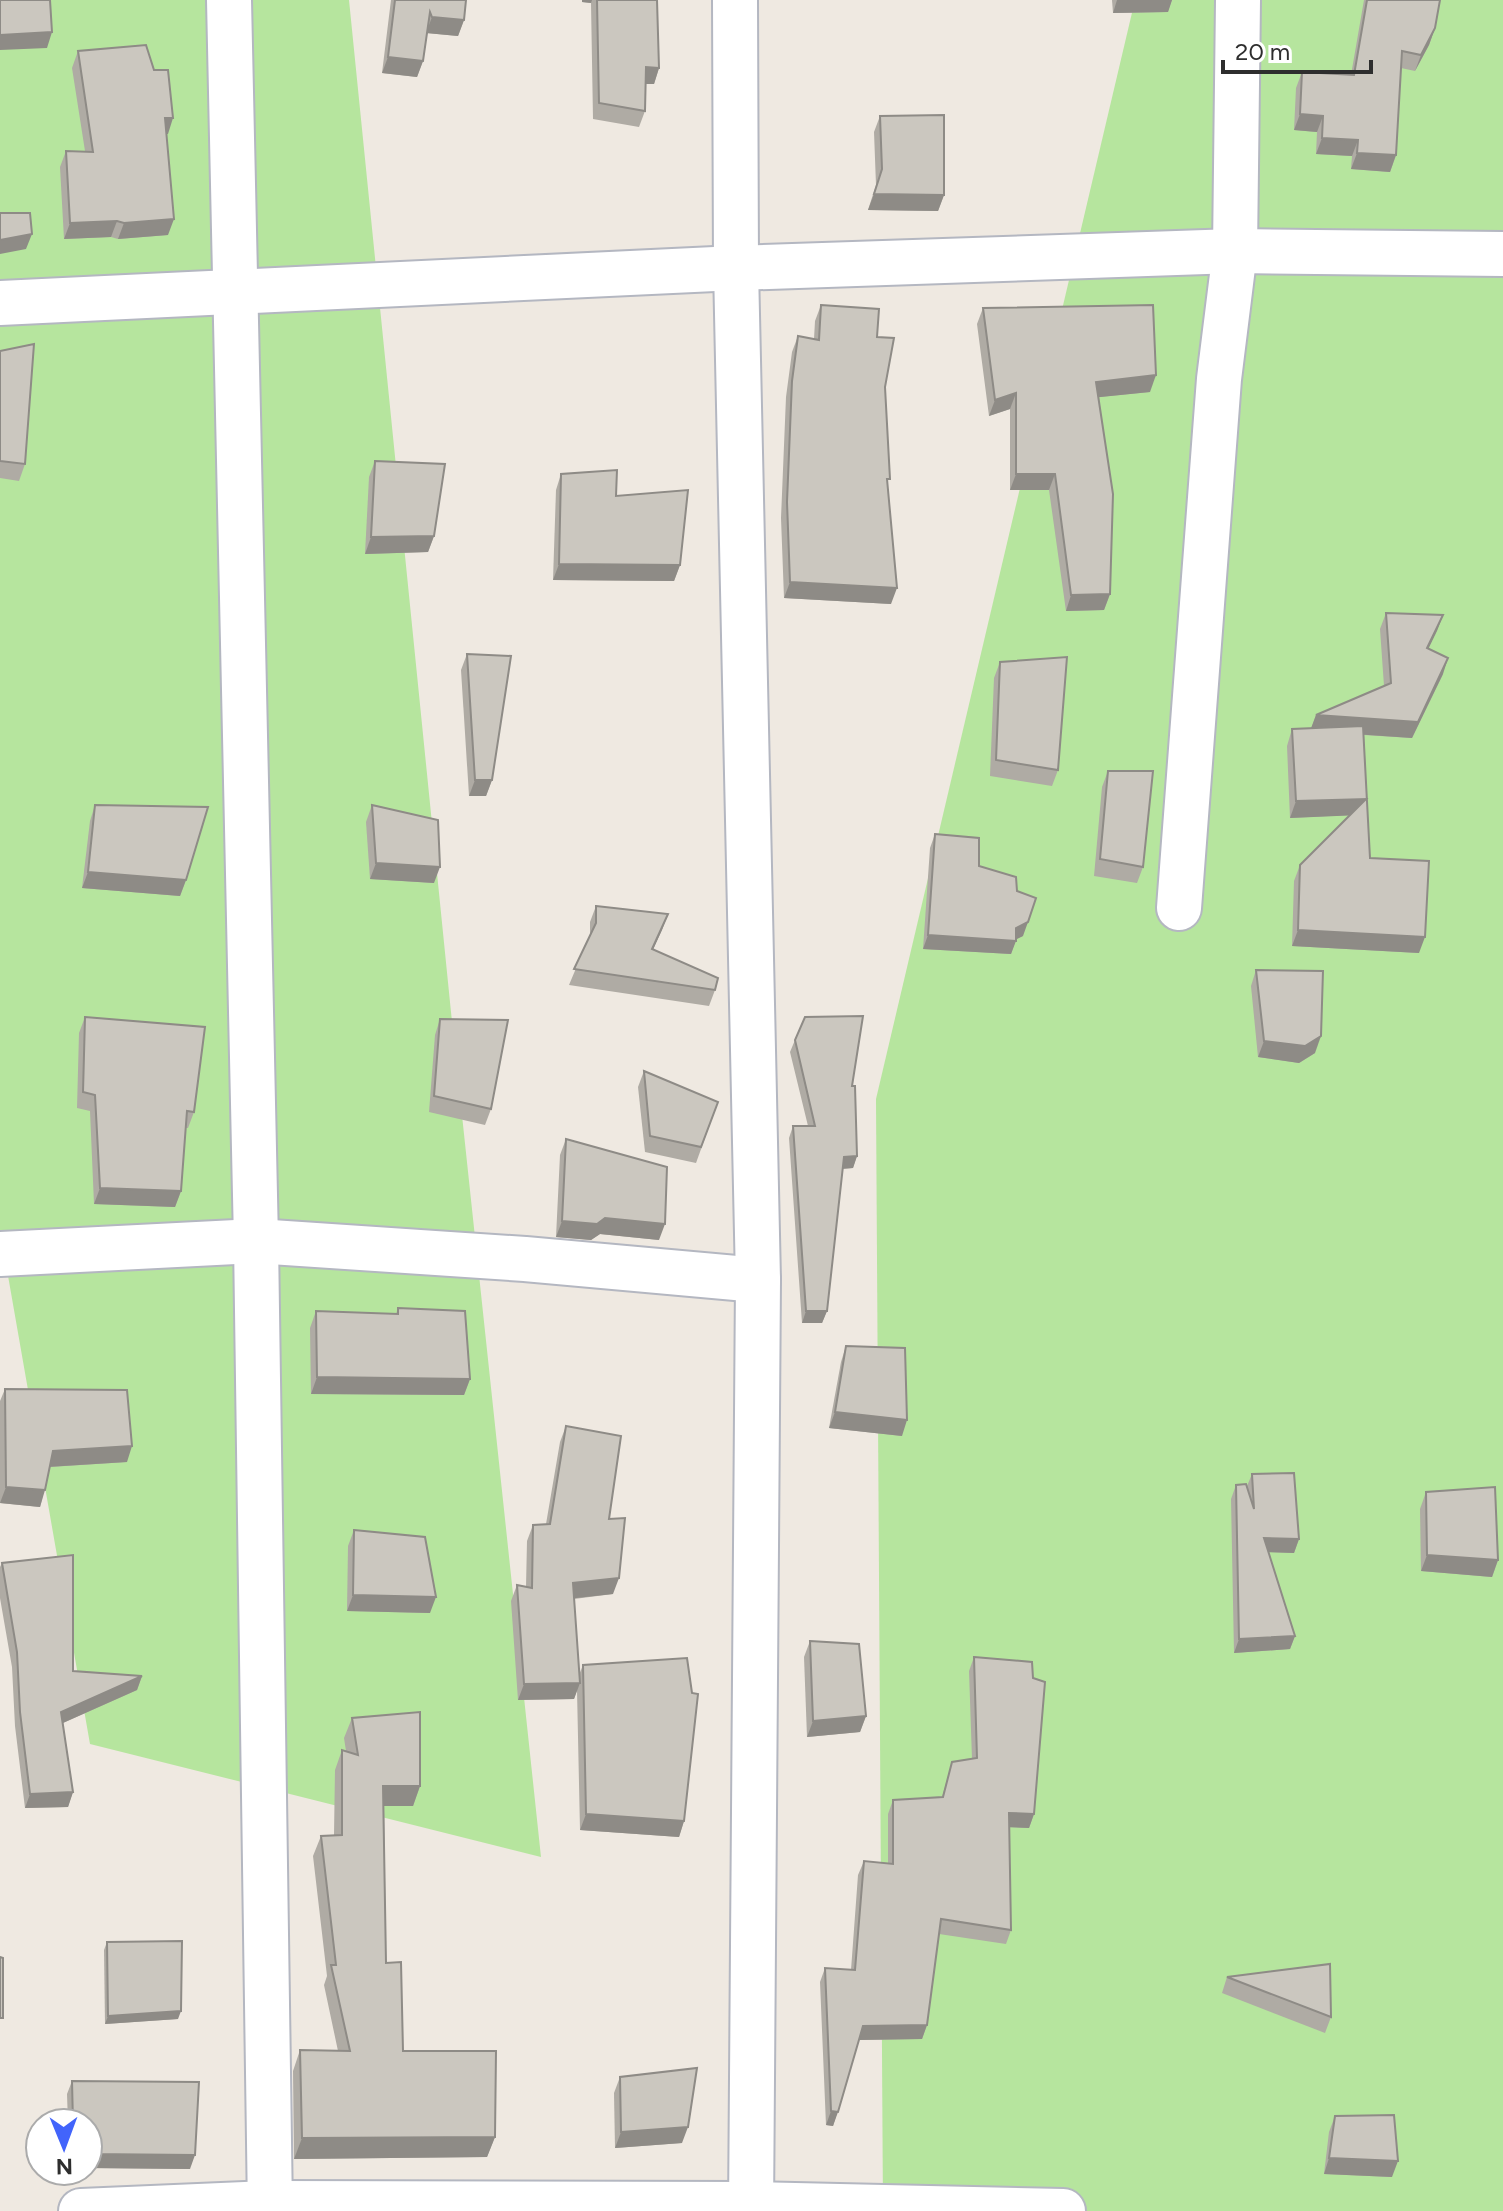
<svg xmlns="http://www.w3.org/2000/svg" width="1503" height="2211" font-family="Figtree,sans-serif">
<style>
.green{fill:#b6e59e}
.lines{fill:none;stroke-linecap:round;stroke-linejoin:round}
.minor-casing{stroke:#b4b7c1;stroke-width:48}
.minor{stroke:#fff;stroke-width:44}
.wall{fill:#afaba4}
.shaded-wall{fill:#8e8b86}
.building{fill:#cbc7bf;stroke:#8e8b86;stroke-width:2}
</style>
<rect width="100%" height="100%" fill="#efe9e1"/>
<g class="green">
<polygon points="0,0 349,0 451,1012 541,1857 90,1744 0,1230"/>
<polygon points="1135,0 1503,0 1503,2211 883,2211 876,1099"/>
</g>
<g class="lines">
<defs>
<g id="minor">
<polyline points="229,0 256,1241 270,2211"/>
<polyline points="735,0 736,268 758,1280 751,2211"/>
<polyline points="0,303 736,268 1235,251 1503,254"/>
<polyline points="1179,908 1219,379 1235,251 1238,0"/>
<polyline points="0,1254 256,1241 525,1259 758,1280"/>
<polyline points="81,2211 270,2203 751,2204 1063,2211"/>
</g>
</defs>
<use href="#minor" class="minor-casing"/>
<use href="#minor" class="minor"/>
</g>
<g class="wall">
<polygon points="391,0 466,0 464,20 458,36 427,33 423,61 417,77 382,73"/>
<polygon points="582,0 657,0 659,68 654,84 646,84 645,111 639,127 593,119 591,3 582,2"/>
<polygon points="1112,0 1172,0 1168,12 1113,13"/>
<polygon points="1364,0 1440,0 1435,28 1429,45 1415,71 1401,68 1396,155 1390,172 1351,169 1352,156 1316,154 1317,132 1294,130 1296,88 1302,72 1351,75"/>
<polygon points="78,51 168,134 166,134 168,235 118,239 111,237 64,239 60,167 66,151 85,151 72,68"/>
<polygon points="880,116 944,195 938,211 868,210 876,185 874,132"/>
<polygon points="821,305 877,337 885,387 891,604 784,598 781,518 786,397 792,352 798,336 814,339 815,321"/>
<polygon points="983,308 1150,392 1099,397 1110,594 1104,610 1066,611 1049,490 1010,490 1010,409 989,416 977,324"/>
<polygon points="0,351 25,464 19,481 0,478"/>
<polygon points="375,461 434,536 428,552 365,554 369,477"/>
<polygon points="561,474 616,496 680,565 674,581 553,580 556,490"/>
<polygon points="1386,613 1443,615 1428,648 1443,674 1412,738 1364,735 1370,858 1419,953 1292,946 1294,881 1300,865 1350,815 1290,818 1287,746 1292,729 1311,729 1316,715 1384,686 1380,629"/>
<polygon points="467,654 492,780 486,796 469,796 461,670"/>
<polygon points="1000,662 1058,770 1052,786 990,776 994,678"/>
<polygon points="1108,771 1143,867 1137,883 1094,876 1102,787"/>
<polygon points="95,805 186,880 180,896 82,888 90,821"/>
<polygon points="372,805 434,883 370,879 366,822"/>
<polygon points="935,834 979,866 1023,936 1016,939 1011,954 923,949 930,848"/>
<polygon points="596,906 668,914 653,949 715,990 709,1006 569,985 590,935 590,922"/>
<polygon points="1256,970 1315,1053 1299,1063 1258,1057 1251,986"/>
<polygon points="85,1017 194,1112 188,1128 185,1128 181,1191 175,1207 94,1204 90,1111 77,1108 79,1033"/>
<polygon points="440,1019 491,1109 485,1125 429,1112 435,1035"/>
<polygon points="795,1040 852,1086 857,1156 853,1168 842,1169 827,1311 822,1323 802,1323 789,1138 793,1126 808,1126 790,1052"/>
<polygon points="644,1071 718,1102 696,1163 645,1152 638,1087"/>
<polygon points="566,1139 659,1240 600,1234 591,1240 556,1237 560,1155"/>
<polygon points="398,1308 470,1379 464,1395 311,1394 310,1328 316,1311 396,1314"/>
<polygon points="846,1346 902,1436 829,1428 841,1362"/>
<polygon points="5,1389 127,1462 50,1467 40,1507 0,1503 0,1401"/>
<polygon points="566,1426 609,1519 613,1594 574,1599 579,1675 583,1665 684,1821 679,1837 580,1830 577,1690 574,1699 518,1700 511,1601 517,1585 526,1587 527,1541 533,1525 546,1524 560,1442"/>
<polygon points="1252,1474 1299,1539 1294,1553 1268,1552 1295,1636 1290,1649 1234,1653 1231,1499 1236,1485 1247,1486"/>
<polygon points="1426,1492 1498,1560 1492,1577 1421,1571 1420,1509"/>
<polygon points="354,1530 430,1613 347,1611 348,1546"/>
<polygon points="2,1563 73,1671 142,1676 137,1690 63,1723 73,1792 68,1807 25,1808 15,1726 12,1667 0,1598 0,1567"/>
<polygon points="810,1641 866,1716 860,1732 807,1737 804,1657"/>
<polygon points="974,1657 1034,1814 1029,1828 1009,1827 1011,1930 1006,1944 939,1934 927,2025 922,2039 859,2040 833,2126 826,2125 820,1982 825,1968 851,1970 858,1875 864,1861 888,1864 888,1814 893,1800 942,1797 952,1762 972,1759 969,1671"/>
<polygon points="352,1718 420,1786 413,1806 384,1806 386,1963 403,2051 495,2137 487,2157 294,2159 293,2071 300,2050 338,2051 324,1985 327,1976 313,1856 321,1836 334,1835 335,1770 342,1750 346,1751 344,1738"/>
<polygon points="107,1942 178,2019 105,2024 104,1950"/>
<polygon points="1227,1977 1331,2017 1325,2033 1222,1993"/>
<polygon points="620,2077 682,2143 615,2148 614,2093"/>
<polygon points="72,2081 190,2169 88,2168 88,2123 68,2123 67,2094"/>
<polygon points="1335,2116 1392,2177 1324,2174 1329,2132"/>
</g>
<g class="shaded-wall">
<polygon points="582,0 592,0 591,3 582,2"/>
<polygon points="1117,0 1172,0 1168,12 1113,13"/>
<polygon points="432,17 464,20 458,36 426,33"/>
<polygon points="1435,28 1429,45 1415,71 1421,55"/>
<polygon points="52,32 47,48 0,50 0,35"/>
<polygon points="388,57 423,61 417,77 382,73"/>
<polygon points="646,67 659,68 654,84 641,84"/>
<polygon points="1300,114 1323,116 1317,132 1294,130"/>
<polygon points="165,118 173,118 168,134 159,134"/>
<polygon points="1322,138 1358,140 1352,156 1316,154"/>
<polygon points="1357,153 1396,155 1390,172 1351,169"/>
<polygon points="874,194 944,195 938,211 868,210"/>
<polygon points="174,219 168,235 118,239 124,223"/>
<polygon points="117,221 111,237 64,239 70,223"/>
<polygon points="32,234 26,249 0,254 0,240"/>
<polygon points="1156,375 1150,392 1091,398 1096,382"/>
<polygon points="1016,393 1010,409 989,416 995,400"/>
<polygon points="1016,474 1055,474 1049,490 1010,490"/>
<polygon points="434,536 428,552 365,554 371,537"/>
<polygon points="559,564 680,565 674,581 553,580"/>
<polygon points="790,582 897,588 891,604 784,598"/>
<polygon points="1110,594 1104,610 1066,611 1071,595"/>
<polygon points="1443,615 1437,631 1421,664 1427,648"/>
<polygon points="1448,658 1443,674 1412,738 1310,731 1316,715"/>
<polygon points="475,780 492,780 486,796 469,796"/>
<polygon points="1366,799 1360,815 1290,818 1296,801"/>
<polygon points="376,863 440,867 434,883 370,879"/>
<polygon points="88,872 186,880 180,896 82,888"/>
<polygon points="668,914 662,930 646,965 652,949"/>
<polygon points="1028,922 1023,936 1013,941 1016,941 1011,954 923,949 928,935 1016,928"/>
<polygon points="1298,930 1425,937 1419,953 1292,946"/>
<polygon points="1321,1036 1315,1053 1299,1063 1258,1057 1264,1041"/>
<polygon points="857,1156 853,1168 839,1169 844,1157"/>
<polygon points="100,1188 181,1191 175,1207 94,1204"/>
<polygon points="605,1218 665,1224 659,1240 600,1234 591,1240 556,1237 562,1221"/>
<polygon points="806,1311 827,1311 822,1323 802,1323"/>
<polygon points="317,1377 470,1379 464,1395 311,1394"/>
<polygon points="835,1412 907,1420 902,1436 829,1428"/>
<polygon points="132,1446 127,1462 47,1467 53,1451"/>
<polygon points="6,1487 45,1490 40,1507 0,1503"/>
<polygon points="1264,1538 1299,1539 1294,1553 1259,1552"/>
<polygon points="1427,1555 1498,1560 1492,1577 1421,1571"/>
<polygon points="619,1578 613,1594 567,1599 573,1583"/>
<polygon points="353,1595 436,1597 430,1613 347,1611"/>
<polygon points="1295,1636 1290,1649 1234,1653 1239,1639"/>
<polygon points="142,1676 137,1690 56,1726 61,1712"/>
<polygon points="580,1683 574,1699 518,1700 524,1684"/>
<polygon points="866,1716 860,1732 807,1737 813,1721"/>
<polygon points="383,1786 420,1786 413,1806 376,1806"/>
<polygon points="73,1792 68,1807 25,1808 30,1794"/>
<polygon points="1009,1813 1034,1814 1029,1828 1003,1827"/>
<polygon points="586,1814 684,1821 679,1837 580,1830"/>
<polygon points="181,2011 178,2019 105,2024 108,2016"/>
<polygon points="927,2025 922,2039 858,2040 863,2026"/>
<polygon points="831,2111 838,2112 833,2126 826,2125"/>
<polygon points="688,2127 682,2143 615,2148 621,2132"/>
<polygon points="495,2137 487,2157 294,2159 302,2138"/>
<polygon points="88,2154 195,2155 190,2169 88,2168"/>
<polygon points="1329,2158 1398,2161 1392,2177 1324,2174"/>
</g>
<g class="building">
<polygon points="0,0 50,0 52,32 0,35"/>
<polygon points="395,0 466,0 464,20 432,17 430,12 423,61 388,57"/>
<polygon points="597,0 657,0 659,68 646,67 645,111 599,103"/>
<polygon points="1367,0 1440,0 1435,28 1421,55 1402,51 1396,155 1357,153 1358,140 1322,138 1323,116 1300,114 1302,72 1354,75"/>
<polygon points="146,45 154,70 168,70 173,118 165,118 174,219 124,223 117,221 70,223 66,151 93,152 78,51"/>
<polygon points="944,115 944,195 874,194 882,169 880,116"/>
<polygon points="0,213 30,213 32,234 0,240"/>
<polygon points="821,305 879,309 877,337 894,338 885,387 890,479 887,479 897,588 790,582 787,502 792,381 798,336 819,340"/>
<polygon points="1153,305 1156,375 1096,382 1113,494 1110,594 1071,595 1055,474 1016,474 1016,393 995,400 983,308"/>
<polygon points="34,344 25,464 0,461 0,351"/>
<polygon points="375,461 445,464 434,536 371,537"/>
<polygon points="617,470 616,496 688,490 680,565 559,564 561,474"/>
<polygon points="1386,613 1443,615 1427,648 1448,658 1418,722 1316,715 1391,683"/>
<polygon points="467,654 511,656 492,780 475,780"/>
<polygon points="1067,657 1058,770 996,760 1000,662"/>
<polygon points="1363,726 1370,858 1429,861 1425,937 1298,930 1300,865 1366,799 1296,801 1292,729"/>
<polygon points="1108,771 1153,771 1143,867 1100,859"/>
<polygon points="95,805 208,807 186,880 88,872"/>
<polygon points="372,805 438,820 440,867 376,863"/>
<polygon points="935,834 979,838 979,866 1016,877 1017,891 1036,898 1028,922 1016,928 1016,941 928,935"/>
<polygon points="596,906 668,914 652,949 718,978 715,990 574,969 596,923"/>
<polygon points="1256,970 1323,971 1321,1036 1305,1046 1264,1041"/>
<polygon points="863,1016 852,1086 855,1086 857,1156 844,1157 827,1311 806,1311 793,1126 815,1126 795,1040 805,1017"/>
<polygon points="85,1017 205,1027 194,1112 187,1111 181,1191 100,1188 95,1095 83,1092"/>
<polygon points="440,1019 508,1020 491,1109 434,1096"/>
<polygon points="644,1071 718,1102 701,1147 650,1136"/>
<polygon points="566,1139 667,1167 665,1224 605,1218 597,1224 562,1221"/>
<polygon points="398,1308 465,1311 470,1379 317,1377 316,1311 398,1314"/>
<polygon points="846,1346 905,1348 907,1420 835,1412"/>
<polygon points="5,1389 127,1390 132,1446 53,1451 45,1490 6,1487"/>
<polygon points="566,1426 621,1436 609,1519 625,1518 619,1578 573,1583 580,1683 524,1684 517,1585 532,1588 533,1525 550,1524"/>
<polygon points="1294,1473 1299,1539 1264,1538 1295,1636 1239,1639 1236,1485 1246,1484 1254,1509 1252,1474"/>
<polygon points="1495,1487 1498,1560 1427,1555 1426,1492"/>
<polygon points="354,1530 425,1537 436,1597 353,1595"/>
<polygon points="73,1555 73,1671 142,1676 61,1712 73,1792 30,1794 20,1712 17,1652 2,1563"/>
<polygon points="810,1641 859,1644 866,1716 813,1721"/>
<polygon points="974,1657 1032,1662 1033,1678 1045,1682 1034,1814 1009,1813 1011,1930 941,1919 927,2025 863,2026 838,2112 831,2111 825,1968 855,1970 864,1861 893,1864 893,1800 943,1797 952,1762 977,1758"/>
<polygon points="687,1658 692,1693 698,1694 684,1821 586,1814 583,1665"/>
<polygon points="420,1712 420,1786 383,1786 386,1963 401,1962 403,2051 496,2051 495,2137 302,2138 300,2050 350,2051 331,1965 336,1965 321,1836 342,1835 342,1750 358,1755 352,1718"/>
<polygon points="182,1941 181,2011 108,2016 107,1942"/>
<polygon points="0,1957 3,1958 3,2018 0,2018"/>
<polygon points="1330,1964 1331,2017 1227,1977"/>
<polygon points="697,2068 688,2127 621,2132 620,2077"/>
<polygon points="72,2081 199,2082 195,2155 88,2154 88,2123 73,2123"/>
<polygon points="1394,2115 1398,2161 1329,2158 1335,2116"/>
</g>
<g transform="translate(64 2147) rotate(179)"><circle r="38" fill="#ffffff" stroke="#ababab" stroke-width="2"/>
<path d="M0-6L14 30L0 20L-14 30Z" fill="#4264fb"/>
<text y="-12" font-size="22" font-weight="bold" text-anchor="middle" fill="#2e2e2e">N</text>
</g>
<path d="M1223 60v12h148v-12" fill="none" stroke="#2e2e2e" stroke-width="4"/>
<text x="1235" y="60" font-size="24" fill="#2e2e2e" stroke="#ffffff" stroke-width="6" paint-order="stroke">20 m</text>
</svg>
